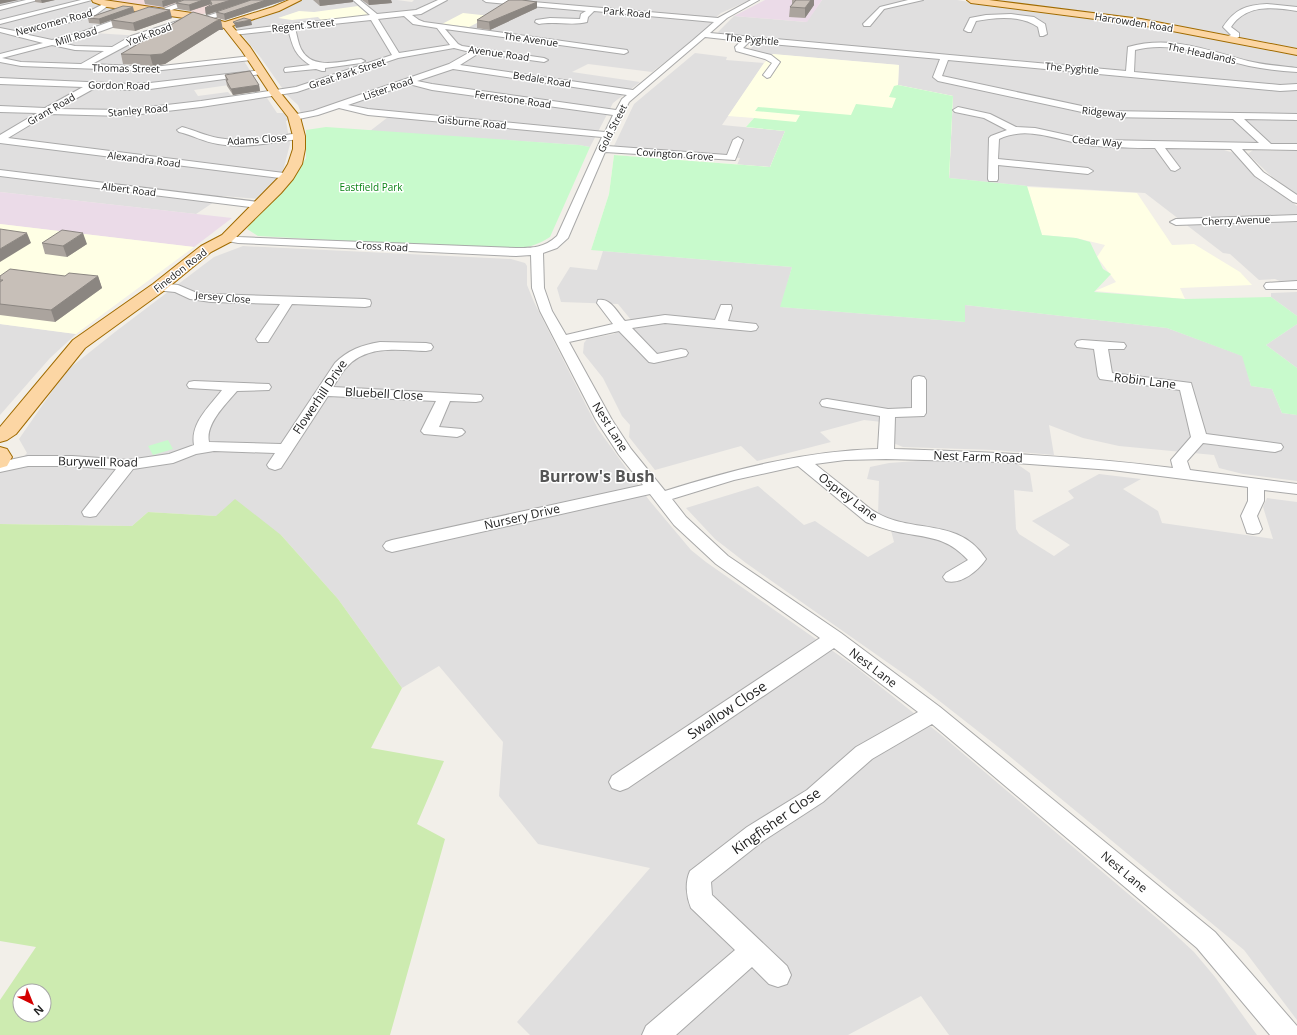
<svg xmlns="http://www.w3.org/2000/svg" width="1297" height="1035" font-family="'Open Sans',sans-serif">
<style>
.residential{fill:#e0dfdf}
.commercial{fill:#f2dad9}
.industrial{fill:#ebdbe8}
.education{fill:#ffffe5}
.grass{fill:#cdebb0;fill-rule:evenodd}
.park{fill:#c8facc}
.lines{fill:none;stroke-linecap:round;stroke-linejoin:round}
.minor-casing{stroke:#a9a9a9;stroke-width:2}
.major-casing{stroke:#a06b00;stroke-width:2}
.minor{fill:#fff;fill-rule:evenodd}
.major{fill:#fcd6a4;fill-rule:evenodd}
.wall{fill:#aba49e}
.shaded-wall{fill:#8b8681}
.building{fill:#c7bfb8;stroke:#8b8681}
.labels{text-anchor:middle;stroke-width:3;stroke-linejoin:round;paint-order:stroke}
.far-street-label{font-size:10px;fill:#222;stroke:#fff}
.far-park-label{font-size:10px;fill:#0c8416;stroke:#fff}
.street-label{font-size:12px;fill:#222;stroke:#fff}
.near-street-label{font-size:14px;fill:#222;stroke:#fff}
.district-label{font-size:16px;font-weight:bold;fill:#555;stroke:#fff}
</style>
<rect width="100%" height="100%" fill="#f2efe9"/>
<g class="residential">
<polygon points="0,0 80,0 129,10 91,23 104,25 79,35 0,55"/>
<polygon points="300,0 397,0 412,2 414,0 750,0 721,13 714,19 715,21 682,49 652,72 588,64 572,72 640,82 613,103 590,147 579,145 370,131 392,114 365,110 338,102 286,121 290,144 283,171 269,190 258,199 223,196 196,214 0,192 0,58 94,33 142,36 164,30 156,45 117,69 150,70 242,61 244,61 251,72 181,82 183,85 226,79 229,85 194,90 198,96 228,92 233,97 193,107 264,97 267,98 277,113 301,113 298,105 287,95 261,58 234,25"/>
<polygon points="822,0 957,0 1033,12 1102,18 1184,32 1260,49 1297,55 1297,146 1279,146 1268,143 1254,143 1248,145 1219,145 1224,150 1234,153 1253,173 1297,206 1297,283 1286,284 1275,279 1259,280 1230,254 1223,253 1145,193 1027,186 949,178 953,96 898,85 899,65 748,52 759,39 721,35 718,32 734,16 806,22"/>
<polygon points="981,0 1297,0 1297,48 1153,21 1093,12"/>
<polygon points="695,53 727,57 726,60 764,63 722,125 786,131 770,167 737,165 740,158 613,148 634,104"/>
<polygon points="1253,150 1297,151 1297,195 1270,175 1248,154"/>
<polygon points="243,246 511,259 525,263 527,266 527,285 534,302 598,429 649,500 691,550 706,562 857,668 940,734 1166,926 1194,952 1215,977 1257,1035 949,1035 921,996 848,1035 530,1035 517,1022 650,868 538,844 499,796 503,742 439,666 402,688 338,599 281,535 216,516 148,512 132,526 0,524 0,472 15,466 27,453 19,439 66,371 115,332 214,257"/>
<polygon points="603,251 792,267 781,307 965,322 965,305 1167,328 1243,356 1251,386 1272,389 1282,413 1297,415 1297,481 1243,474 1219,468 1214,455 1119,446 1083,438 1049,425 1054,455 994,450 903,447 893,443 891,423 864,420 820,432 831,442 757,461 741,446 655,470 629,437 630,425 622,416 603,378 583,353 584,343 587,339 614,334 632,321 618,304 561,302 557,288 570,267 597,270"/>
<polygon points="1297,292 1297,316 1271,297 1271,293"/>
<polygon points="0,324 76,334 50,358 0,415"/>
<polygon points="1297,324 1297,368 1266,345"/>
<polygon points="930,460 1017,464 1030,473 1033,492 1014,490 1016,529 1019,534 1054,556 1070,545 1032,521 1074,498 1068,491 1099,474 1141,479 1123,489 1158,511 1162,523 1273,539 1263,507 1267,498 1297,502 1297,1020 1244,950 1002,750 914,681 746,563 715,539 686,508 758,486 804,525 815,521 868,557 894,542 889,523 878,516 879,481 867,479 870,467 889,463"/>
</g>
<polygon class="commercial" points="106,0 234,0 212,12 198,15 182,7 160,10"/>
<g class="industrial">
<polygon points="765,0 822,0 807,22 734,16"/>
<polygon points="0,192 232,218 194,247 0,224"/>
</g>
<g class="education">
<polygon points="358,6 369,15 324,23 318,17 292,20 278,18 299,11 314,12"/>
<polygon points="463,13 491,16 469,27 442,24"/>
<polygon points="773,54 899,65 898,85 953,96 949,181 591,250 609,194 614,155 770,167 785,131 746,127 754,118 728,116 764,63"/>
<polygon points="1027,187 1137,193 1172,245 1194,244 1240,272 1252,285 1180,288 1185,299 1095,291 1116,282 1097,257 1105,245 1076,238 1042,235"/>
<polygon points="0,224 194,247 76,334 0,324"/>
</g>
<path class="grass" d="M235,499L281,535L338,599L402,688L371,748L444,761L417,824L445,839L390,1035H0V1000L36,947L0,941V524L132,526L148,512L216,516ZM20,991H44V1015H20Z"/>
<g class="park">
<polygon points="898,85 953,96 949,178 1027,186 1042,235 1076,238 1090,242 1103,269 1111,274 1094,292 1185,299 1271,297 1297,316 1297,324 1266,345 1297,368 1297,415 1282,413 1272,389 1251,386 1242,356 1167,328 965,305 965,322 780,307 792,267 591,250 609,194 614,155 770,167 785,131 746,127 754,118 796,122 800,115 755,111 758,107 851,115 856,104 892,108 896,98 889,97 894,86"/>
<path d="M326,127L579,145L590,147L550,237C537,246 524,248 510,250L258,236L247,229L256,214L285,190L306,158V130Z"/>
<polygon points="168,440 173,449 153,455 148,446"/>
</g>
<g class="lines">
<defs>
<g id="minor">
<polygon points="26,0 38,0 0,10 0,6"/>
<polygon points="81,0 92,0 0,24 0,20"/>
<polygon points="187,0 197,0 162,14 156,14 155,12"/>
<polygon points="256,0 266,0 205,21 202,21 198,19"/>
<path d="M353,0H360L377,14L416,10L438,0H447L421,14L412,15L419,20L424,22L627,50L628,52L624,54L445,29L458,44L462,46L544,58L548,60L544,62L479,53L460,65L633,90L692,41L714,22L594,11L588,17L587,22C572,26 554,21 539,24L535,22L536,20L550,18L580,19L581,14L586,11L486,2L483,0H510L718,18L751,0H759L727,18L710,33L1126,71L1128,47C1171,35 1207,50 1248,61C1264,65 1281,66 1297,68V72C1281,71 1264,69 1249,66C1211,57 1173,40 1135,50L1134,72L1280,85L1297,84V90L1280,91L948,60L942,76L1105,111L1297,114V120L1244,119L1271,144H1297V150L1242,149L1263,172L1297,195V203L1293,202L1255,176L1231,149L1165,148L1180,168L1175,171L1171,170L1155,148C1133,148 1110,148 1088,145C1058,141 1028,125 999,139L998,159L1088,168L1093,171L1088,174L998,165V179L997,181H989L988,179L989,138L991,136L1007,130L984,118L955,112L953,110L958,107L990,114L1016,127L1035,128L1076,137L1100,140L1259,143L1233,119L1105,117L938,81L933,77L940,59L749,42L743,48L771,55L780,62L770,77L767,78L763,75L772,63L765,59L736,51L735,47L741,41L705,37L629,102L607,146L727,155L733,140L738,137L743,140L735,160L605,152L568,238L557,248L543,253L544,288L552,311L566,335L613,324L597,303L598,300C610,297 618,313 625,321L665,315L715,320L721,305H731L732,308L728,321L756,324L758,327L756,330L751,331L665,323L632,328L657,354L681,349L686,350L688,353L686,356L654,363L649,362L619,331L569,342L612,420L631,449L665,491C735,469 805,451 878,449L880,416L827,407L822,406L820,403L822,400L827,399L888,409L912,408V380L914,377L919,376L924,377L926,380V413L924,416L895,417L894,449C988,452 1080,456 1173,468L1171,460L1191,437L1180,390L1100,379L1098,376L1094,349L1077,347L1075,344L1077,341L1082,340L1124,343L1126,346L1124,349H1108L1112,373L1191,383L1206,434L1281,444L1283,447L1281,450L1275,452L1203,443L1187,461L1190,470L1297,484V494L1264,490V501L1257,516L1262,529L1259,533L1253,534L1247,533L1241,516L1248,501V487L1112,470L1001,462L886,459L845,460L815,464C828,475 842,485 855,496C862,502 869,509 877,513C914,534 959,517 986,559C978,571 961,585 946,581L943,577L946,573L968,560C946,536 927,538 898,532C887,530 877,526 866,522L798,466L734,480L672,499L686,517L728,556L841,633L940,707L1215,932L1297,1026V1035H1270L1197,948L932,724L872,759L823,802L763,841L711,882L712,895L787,966L791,975L787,984L778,987L769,984L752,967L676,1035H642L646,1026L735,950L691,908C686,896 685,882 690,871L747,827L807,790L856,747L918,712L834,648L628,788L620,791L612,788L609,782L612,776L820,638L716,564L674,525L650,494L392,552L386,550L383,546L386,542L392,540L643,485L619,455L596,420L540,311L532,288L531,255L516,256L238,243L223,240L221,238L223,236L227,235L238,237L516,248C533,248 544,248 557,236L602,137L368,115L339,108L318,115L294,120L289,117L291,115L313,111L449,64L470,52L454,48L398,58L297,92L201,107L124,116L48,114L8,138L292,174L293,176L292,178L288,179L0,143V135L37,113L0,112V106L45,108L83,87L0,84V78L130,84L150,83L262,70L266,72L262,74L150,89L130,90L95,88L57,109L124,110L201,101L296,87L392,55L371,20L295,28C297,35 298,43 301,49C312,71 342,61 361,59L365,61L361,63L325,68V71H322L316,69L285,72L284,70L285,68L310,65C294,54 293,47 288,29L233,35L229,33L233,31L370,15ZM404,16L413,24L437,28L450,45L399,53L378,19ZM453,69L627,95L622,99L616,110L432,84L417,81ZM409,84L432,90L613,115L605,132L368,109L348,105Z"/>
<polygon points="908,0 923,0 884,9 870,26 864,26 863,24 880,7"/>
<path d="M107,2L110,4L109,5L94,16L24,34L52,40L79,33L131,14H137V18L85,37L62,43L75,46L112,47L131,36L190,17L194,19L193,21L137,40L92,64L153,67L251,56L255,58L251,60L153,71L21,66L0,62V54L43,43L0,32V28L15,31L88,12ZM52,45L75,50L104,51L81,64L21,62L2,58Z"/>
<path d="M1267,4L1297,7V11C1273,7 1246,4 1231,27L1239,33V37L1231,41H1225V37L1231,35L1223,27C1235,9 1246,5 1267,4Z"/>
<path d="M1011,14L1034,17L1045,24L1047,34L1043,36H1040L1038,27C1021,15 996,17 976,21L971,32H968L964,30L970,18L986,15Z"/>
<path d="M182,127C194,130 206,136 218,138C245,143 272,137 299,133L304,136L299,139C272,142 245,149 218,144C204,142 192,135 179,132L177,130Z"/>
<polygon points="0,170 259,202 264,205 259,208 0,176"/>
<polygon points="1297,215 1297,221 1176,225 1170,222 1176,219"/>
<polygon points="1297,281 1297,289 1266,289 1264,286 1266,283"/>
<polygon points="159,283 178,285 197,293 211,294 365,299 370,300 371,303 370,306 365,307 292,304 268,342 258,342 256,339 280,304 211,302 190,299 175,292 155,290 153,287 155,284"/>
<path d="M380,342L426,343L431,344L433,347L431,350L426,351C398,350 365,344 345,369C341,374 337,381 333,387L481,395L483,398L481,401L476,402L450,401L439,427L462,429L465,432L462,435L457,437L424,434L421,431L436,401L328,396L281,468L275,470L269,468L267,465L275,453L214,451L196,454L173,463L133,469L96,516L90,517L84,516L82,512L116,469L72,466H28L0,472V462L28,456H72L128,460L169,454L194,445C190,423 210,406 222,390L189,388L187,385L189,382L194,381L269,384L271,387L269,390L237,391C226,404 205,424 209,442L281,444L335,363C348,350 362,345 380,342Z"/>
</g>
<g id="major">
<polygon points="92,0 104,0 192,13 225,22 273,7 289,0 301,0 279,11 232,26 250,47 279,91 300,117 305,136 305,149 302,164 293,179 281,193 232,241 211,252 165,290 85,348 16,434 7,440 0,442 0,427 73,340 153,284 201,246 222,235 282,174 288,164 293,149 293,136 288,117 271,95 242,51 224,28 191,19 107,7 93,2"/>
<polygon points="967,0 989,0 1141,19 1297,49 1297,55 1141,25 971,3"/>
<polygon points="0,447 7,449 12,457 7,466 0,468"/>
</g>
</defs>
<use href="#minor" class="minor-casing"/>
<use href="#major" class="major-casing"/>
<use href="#minor" class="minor"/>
<use href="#major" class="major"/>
</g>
<g class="wall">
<polygon points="35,0 55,0 42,3 35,2"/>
<polygon points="144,0 183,0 163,7 145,4"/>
<polygon points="184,0 251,0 206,15 205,8 211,5 211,4 190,11 178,9 176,3"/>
<polygon points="251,0 286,0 225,20 217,18 216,12"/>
<polygon points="313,0 353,0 353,2 320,6"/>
<polygon points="362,0 391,0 392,3 369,5"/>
<polygon points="792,0 814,0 814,5 805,18 789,17 790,7 792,5"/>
<polygon points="537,2 537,8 490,30 477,28 477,20"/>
<polygon points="133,7 134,12 172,18 135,31 113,28 111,20 100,24 89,23 88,18"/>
<polygon points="191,13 223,30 219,30 165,64 153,66 123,64 121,54"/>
<polygon points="225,75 259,85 260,91 233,95 227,86"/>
<polygon points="42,243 87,244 67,257 45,254"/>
<polygon points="0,276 98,276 102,288 55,322 0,315"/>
</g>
<g class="shaded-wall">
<polygon points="0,0 19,0 0,4"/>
<polygon points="41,0 55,0 42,3"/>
<polygon points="165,0 183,0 163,7 162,1"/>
<polygon points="203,0 210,0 211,4 190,11 189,5"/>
<polygon points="231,0 251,0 206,15 205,8"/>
<polygon points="266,0 286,0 225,20 224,14"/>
<polygon points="319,0 353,0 353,2 320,6"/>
<polygon points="368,0 391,0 392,3 369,5"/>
<polygon points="811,0 814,0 814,5 805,18 805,8"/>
<polygon points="537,2 537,8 490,30 489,22"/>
<polygon points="133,7 134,12 100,24 99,19"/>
<polygon points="170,10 172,18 135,31 133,23"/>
<polygon points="221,20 223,30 219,30 165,64 153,66 150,55 216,21"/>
<polygon points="251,20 252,25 236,28 234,23"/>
<polygon points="259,85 260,91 233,95 231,89"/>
<polygon points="27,233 31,243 0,262 0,249"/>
<polygon points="83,233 87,244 67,257 63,246"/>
<polygon points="98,276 102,288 55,322 51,310"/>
</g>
<g class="building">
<polygon points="184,0 203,0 189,5 176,3"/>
<polygon points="210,0 231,0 205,8 212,4"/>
<polygon points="251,0 266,0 224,14 216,12"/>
<polygon points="509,0 522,0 537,2 489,22 477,20"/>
<polygon points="796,0 811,0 805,8 790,7"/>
<polygon points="123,6 133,7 99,19 88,18"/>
<polygon points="149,7 170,10 133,23 111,20"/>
<polygon points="193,12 221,20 216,21 162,54 150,55 121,54 191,13"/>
<polygon points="244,18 251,20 234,23 233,22"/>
<polygon points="250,71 259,85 231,89 226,80 228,80 225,75"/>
<polygon points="0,229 27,233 0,249"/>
<polygon points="62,230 83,233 63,246 42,243"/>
<polygon points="10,269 65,276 69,273 98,276 51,310 0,304 0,282 3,280 0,280 0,276"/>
</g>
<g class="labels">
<g class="far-street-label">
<text transform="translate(627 12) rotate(5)" y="4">Park Road</text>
<text transform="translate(54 22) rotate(-15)" y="4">Newcomen Road</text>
<text transform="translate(1134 22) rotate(9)" y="4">Harrowden Road</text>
<text transform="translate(303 25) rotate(-6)" y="4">Regent Street</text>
<text transform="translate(149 34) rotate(-21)" y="4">York Road</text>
<text transform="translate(76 36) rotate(-17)" y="4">Mill Road</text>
<text transform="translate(531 39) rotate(8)" y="4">The Avenue</text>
<text transform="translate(752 39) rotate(5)" y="4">The Pyghtle</text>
<text transform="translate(499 53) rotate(8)" y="4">Avenue Road</text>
<text transform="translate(1202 53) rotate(12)" y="4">The Headlands</text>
<text transform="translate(126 68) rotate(1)" y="4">Thomas Street</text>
<text transform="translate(1072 68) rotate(5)" y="4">The Pyghtle</text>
<text transform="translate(347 73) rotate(-18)" y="4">Great Park Street</text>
<text transform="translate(542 79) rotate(9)" y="4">Bedale Road</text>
<text transform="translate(119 85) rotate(1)" y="4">Gordon Road</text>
<text transform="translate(388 88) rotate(-19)" y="4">Lister Road</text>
<text transform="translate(513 99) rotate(8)" y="4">Ferrestone Road</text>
<text transform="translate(51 109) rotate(-30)" y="4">Grant Road</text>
<text transform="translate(138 110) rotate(-5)" y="4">Stanley Road</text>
<text transform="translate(1104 112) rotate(6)" y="4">Ridgeway</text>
<text transform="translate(472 122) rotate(5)" y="4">Gisburne Road</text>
<text transform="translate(612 128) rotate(-63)" y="4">Gold Street</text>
<text transform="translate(257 139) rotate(-4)" y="4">Adams Close</text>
<text transform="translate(1097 141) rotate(5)" y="4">Cedar Way</text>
<text transform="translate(675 154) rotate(4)" y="4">Covington Grove</text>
<text transform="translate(144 159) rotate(7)" y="4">Alexandra Road</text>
<text transform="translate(129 189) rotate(7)" y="4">Albert Road</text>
<text transform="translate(1236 220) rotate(-2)" y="4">Cherry Avenue</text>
<text transform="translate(382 246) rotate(3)" y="4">Cross Road</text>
<text transform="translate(180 270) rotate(-38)" y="4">Finedon Road</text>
<text transform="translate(223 297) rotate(5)" y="4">Jersey Close</text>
</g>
<g class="far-park-label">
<text x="371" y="191">Eastfield Park</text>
</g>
<g class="street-label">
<text transform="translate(1145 381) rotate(7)" y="4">Robin Lane</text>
<text transform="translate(384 394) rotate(3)" y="4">Bluebell Close</text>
<text transform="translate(320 397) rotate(-56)" y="4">Flowerhill Drive</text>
<text transform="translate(610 427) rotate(58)" y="4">Nest Lane</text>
<text transform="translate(978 457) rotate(2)" y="4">Nest Farm Road</text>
<text transform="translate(98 462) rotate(1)" y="4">Burywell Road</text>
<text transform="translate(848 497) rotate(37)" y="4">Osprey Lane</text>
<text transform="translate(522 517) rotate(-13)" y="4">Nursery Drive</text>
<text transform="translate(873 668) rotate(37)" y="4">Nest Lane</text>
<text transform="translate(1124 872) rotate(40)" y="4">Nest Lane</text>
</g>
<g class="near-street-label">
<text transform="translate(727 710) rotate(-34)" y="5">Swallow Close</text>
<text transform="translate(776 821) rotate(-35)" y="5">Kingfisher Close</text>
</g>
<g class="district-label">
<text x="597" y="482">Burrow's Bush</text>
</g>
</g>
<g transform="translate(32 1003) rotate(137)"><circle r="19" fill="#ffffff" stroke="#a7a7a7"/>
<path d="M0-3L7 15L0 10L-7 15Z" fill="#d40000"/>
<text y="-6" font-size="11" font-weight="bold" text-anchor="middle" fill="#222222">N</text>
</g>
</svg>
